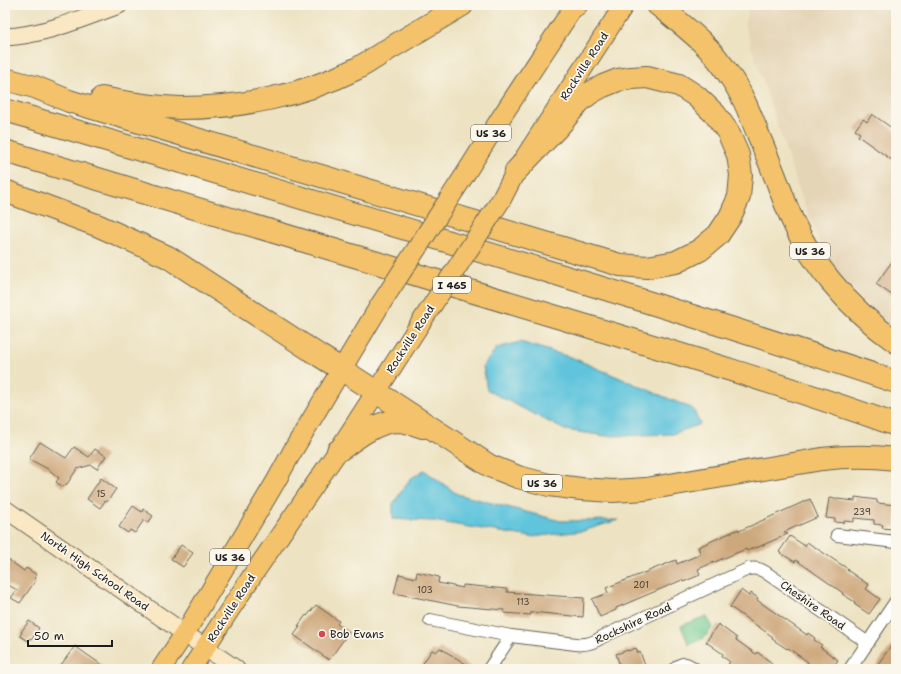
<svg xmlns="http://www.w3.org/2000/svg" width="901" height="674" font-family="'Shantell Sans',sans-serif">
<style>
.built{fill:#e5d5b7}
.green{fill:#70c98f;stroke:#467256}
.water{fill:#5ec4dc;stroke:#3d707c}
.building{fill:#cea87d}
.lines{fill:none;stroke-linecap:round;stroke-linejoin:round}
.street-casing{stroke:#656256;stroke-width:14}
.secondary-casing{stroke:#656256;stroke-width:19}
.primary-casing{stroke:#656256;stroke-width:21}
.highway-casing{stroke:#656256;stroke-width:24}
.street{stroke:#fff;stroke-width:12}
.secondary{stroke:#fae7c3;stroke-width:17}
.primary{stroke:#f3c26a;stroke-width:19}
.highway{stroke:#f3c26a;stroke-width:22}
.primary-bridge-casing{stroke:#656256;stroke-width:21;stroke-linecap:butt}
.primary-bridge{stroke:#f3c26a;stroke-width:19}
.poi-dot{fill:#d1495b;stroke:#fbf7ec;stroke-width:1.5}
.labels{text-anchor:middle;stroke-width:3.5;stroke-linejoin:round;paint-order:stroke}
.number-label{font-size:9px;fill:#483f34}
.shield{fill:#fbf7ec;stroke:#5f5e5a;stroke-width:1}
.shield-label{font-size:10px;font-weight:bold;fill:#1c1c1c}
.street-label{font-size:11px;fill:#1c1c1c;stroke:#fbf7ec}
.poi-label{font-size:11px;fill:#1c1c1c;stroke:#fbf7ec;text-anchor:start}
</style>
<rect width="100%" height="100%" fill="#fbf7ec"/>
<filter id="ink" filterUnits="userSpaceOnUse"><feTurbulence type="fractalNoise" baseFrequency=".025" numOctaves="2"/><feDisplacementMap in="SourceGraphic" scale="8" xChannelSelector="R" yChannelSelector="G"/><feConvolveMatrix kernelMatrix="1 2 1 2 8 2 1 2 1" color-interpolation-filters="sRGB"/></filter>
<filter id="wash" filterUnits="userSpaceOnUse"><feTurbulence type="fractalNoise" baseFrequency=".012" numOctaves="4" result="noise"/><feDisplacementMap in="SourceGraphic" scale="16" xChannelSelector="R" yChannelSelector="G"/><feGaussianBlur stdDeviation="0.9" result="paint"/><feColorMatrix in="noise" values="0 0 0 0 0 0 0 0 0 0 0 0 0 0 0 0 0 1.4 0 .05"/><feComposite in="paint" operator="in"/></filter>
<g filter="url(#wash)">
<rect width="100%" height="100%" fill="#ede3c3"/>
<polygon class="built" points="749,5 896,5 896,331 875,315 834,270 821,245 799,191 744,24 747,15"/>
<polygon class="green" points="706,616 713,627 704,638 689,645 681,626"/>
<g class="water">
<polygon points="520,342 573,358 693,409 700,424 673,434 606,436 565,430 487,390 483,366 497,348"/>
<polygon points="424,470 457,494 561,521 618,520 583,531 531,537 433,521 393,519 393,504 410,479"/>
</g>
<g id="blocks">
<g class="building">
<polygon points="872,114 896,131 896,163 858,136 860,133 855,130 863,119 867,122"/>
<polygon points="896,256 896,298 876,284"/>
<polygon points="40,442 66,458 74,447 89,457 95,449 106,456 97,469 91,465 77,469 67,484 66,484 63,487 56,482 59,478 48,469 29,459"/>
<polygon points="101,478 116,489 107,502 105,501 100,508 87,499"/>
<polygon points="855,497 877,500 877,503 896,505 896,527 892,526 892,529 882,528 883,525 874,524 874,520 854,518 854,522 844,521 844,523 835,522 835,519 826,518 829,498 855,501"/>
<polygon points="810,499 818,517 784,532 788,534 756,548 755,547 747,551 746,549 698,569 700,575 683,582 682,580 616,608 616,610 600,617 592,599 608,593 606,588 676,560 677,564 701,554 698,547 739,529 739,531"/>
<polygon points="133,506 142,512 143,509 153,516 148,523 144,520 135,533 130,530 128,533 119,527"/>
<polygon points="790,536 805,546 807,542 848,569 847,570 869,585 866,589 880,599 869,614 854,604 855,602 842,594 843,593 796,560 795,562 779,552"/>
<polygon points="181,545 193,553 183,567 171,559"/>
<polygon points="5,557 24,571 26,568 37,575 34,578 36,580 20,603 11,598 17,590 5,583"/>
<polygon points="417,572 439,577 438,583 463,588 463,585 507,589 507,592 584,598 583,617 531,612 531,615 504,613 504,610 458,606 394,593 399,574 416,578"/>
<polygon points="741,590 749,596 751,593 758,598 757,600 807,635 808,633 815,638 814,640 822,645 820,647 838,660 832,669 815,669 807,664 808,662 788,648 787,649 772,639 773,637 730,607"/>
<polygon points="316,605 339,621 337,624 349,632 329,660 294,635 300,627 298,626 306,615 307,616"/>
<polygon points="29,621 39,628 32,639 30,638 28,641 20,636 22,632 21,632"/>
<polygon points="718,624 737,638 736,640 756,654 757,652 772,663 767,669 735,669 728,664 730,662 722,656 723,654 706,642"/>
<polygon points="896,639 896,669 875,669 878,664"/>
<polygon points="75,646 86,654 108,669 58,669"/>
<polygon points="440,648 474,669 419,669 432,650 436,652"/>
<polygon points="636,648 638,653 640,652 645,665 640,667 641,669 621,669 616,654 628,650 628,651"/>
</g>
</g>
</g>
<g filter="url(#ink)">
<use href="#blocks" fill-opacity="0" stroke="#656256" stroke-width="1"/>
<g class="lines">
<defs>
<g id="street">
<polyline points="837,535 896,542"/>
<path d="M430,620L511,636L576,644C585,645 594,643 602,637L748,569C754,568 759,568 765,572L868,643"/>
<polyline points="489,669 511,636"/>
<path d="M675,669C683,661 686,663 695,669"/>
<polyline points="850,669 896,601"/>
</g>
<g id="secondary">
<path d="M5,37C45,35 82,18 119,5"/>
<polyline points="5,509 236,669"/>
</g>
<g id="primary">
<polyline points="464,176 500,119 575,5"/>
<polyline points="501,200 516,171 624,5"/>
<polyline points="161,669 185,633 241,540 276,481 292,452 380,305"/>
<polyline points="191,669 254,573 338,451 416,330"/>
</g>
<g id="highway">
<path d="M658,5C684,26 711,46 729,75C742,93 750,114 758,134C768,158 777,181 786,205C806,259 849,309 896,342"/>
<polyline points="574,6 576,5"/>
<polyline points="5,79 35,87 69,101 620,265 647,267 676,262 700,250 718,235 730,217 739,197 741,175 738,155 728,132 715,114 696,96 679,85 647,77 632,78 618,80 603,86 590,93 579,102 558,127 516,171"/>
<path d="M102,98C127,103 153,107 180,108C239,108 302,96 356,69C368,63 380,54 392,47C415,33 439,19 462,5"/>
<path d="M5,110C180,162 355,213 530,266C652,303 775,341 896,382"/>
<path d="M5,151C189,206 373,261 557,317C670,351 784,385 896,425"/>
<path d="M5,191L99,226L168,257L320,356L341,369L490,466L518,477L549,485L581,489L613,491L646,489L822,459C847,456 871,456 896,459"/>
<path d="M338,451C354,440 375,422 396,421C405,421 414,424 423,427"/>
</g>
</defs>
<use href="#street" class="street-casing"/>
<use href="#secondary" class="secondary-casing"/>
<use href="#primary" class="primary-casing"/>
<use href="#highway" class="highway-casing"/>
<use href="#street" class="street"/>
<use href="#secondary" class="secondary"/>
<use href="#primary" class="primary"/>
<use href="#highway" class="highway"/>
<defs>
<g id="primary-bridge">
<polyline points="380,305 464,176"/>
<polyline points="416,330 501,200"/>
</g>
</defs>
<use href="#primary-bridge" class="primary-bridge-casing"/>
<use href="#primary-bridge" class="primary-bridge"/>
</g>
</g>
<circle class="poi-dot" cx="322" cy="634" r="4"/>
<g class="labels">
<g class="number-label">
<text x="101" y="497">15</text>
<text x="862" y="515">239</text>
<text x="641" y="588">201</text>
<text x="425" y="593">103</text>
<text x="523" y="605">113</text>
</g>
<g class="shield">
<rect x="471" y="125" width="40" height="16" rx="3"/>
<rect x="790" y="243" width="40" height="16" rx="3"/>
<rect x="433" y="277" width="38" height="16" rx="3"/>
<rect x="522" y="475" width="40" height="16" rx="3"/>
<rect x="210" y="549" width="40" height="16" rx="3"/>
</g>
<g class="shield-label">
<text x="491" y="137">US 36</text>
<text x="810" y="255">US 36</text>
<text x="452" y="289">I 465</text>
<text x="542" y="487">US 36</text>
<text x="230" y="561">US 36</text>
</g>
<g class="street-label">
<text transform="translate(584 66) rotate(-57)" y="4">Rockville Road</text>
<text transform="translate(410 339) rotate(-57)" y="4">Rockville Road</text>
<text transform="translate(95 571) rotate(35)" y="4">North High School Road</text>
<text transform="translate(813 605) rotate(35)" y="4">Cheshire Road</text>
<text transform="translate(231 608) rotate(-57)" y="4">Rockville Road</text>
<text transform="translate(633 623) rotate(-25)" y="4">Rockshire Road</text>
</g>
<g class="poi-label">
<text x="330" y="638">Bob Evans</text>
</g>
</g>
<rect width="901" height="674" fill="none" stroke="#fbf7ec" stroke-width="20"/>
<path d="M28 640v6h84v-6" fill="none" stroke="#1c1c1c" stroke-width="2"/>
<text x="34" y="640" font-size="12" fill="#1c1c1c" stroke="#fbf7ec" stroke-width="3" paint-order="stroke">50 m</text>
</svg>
